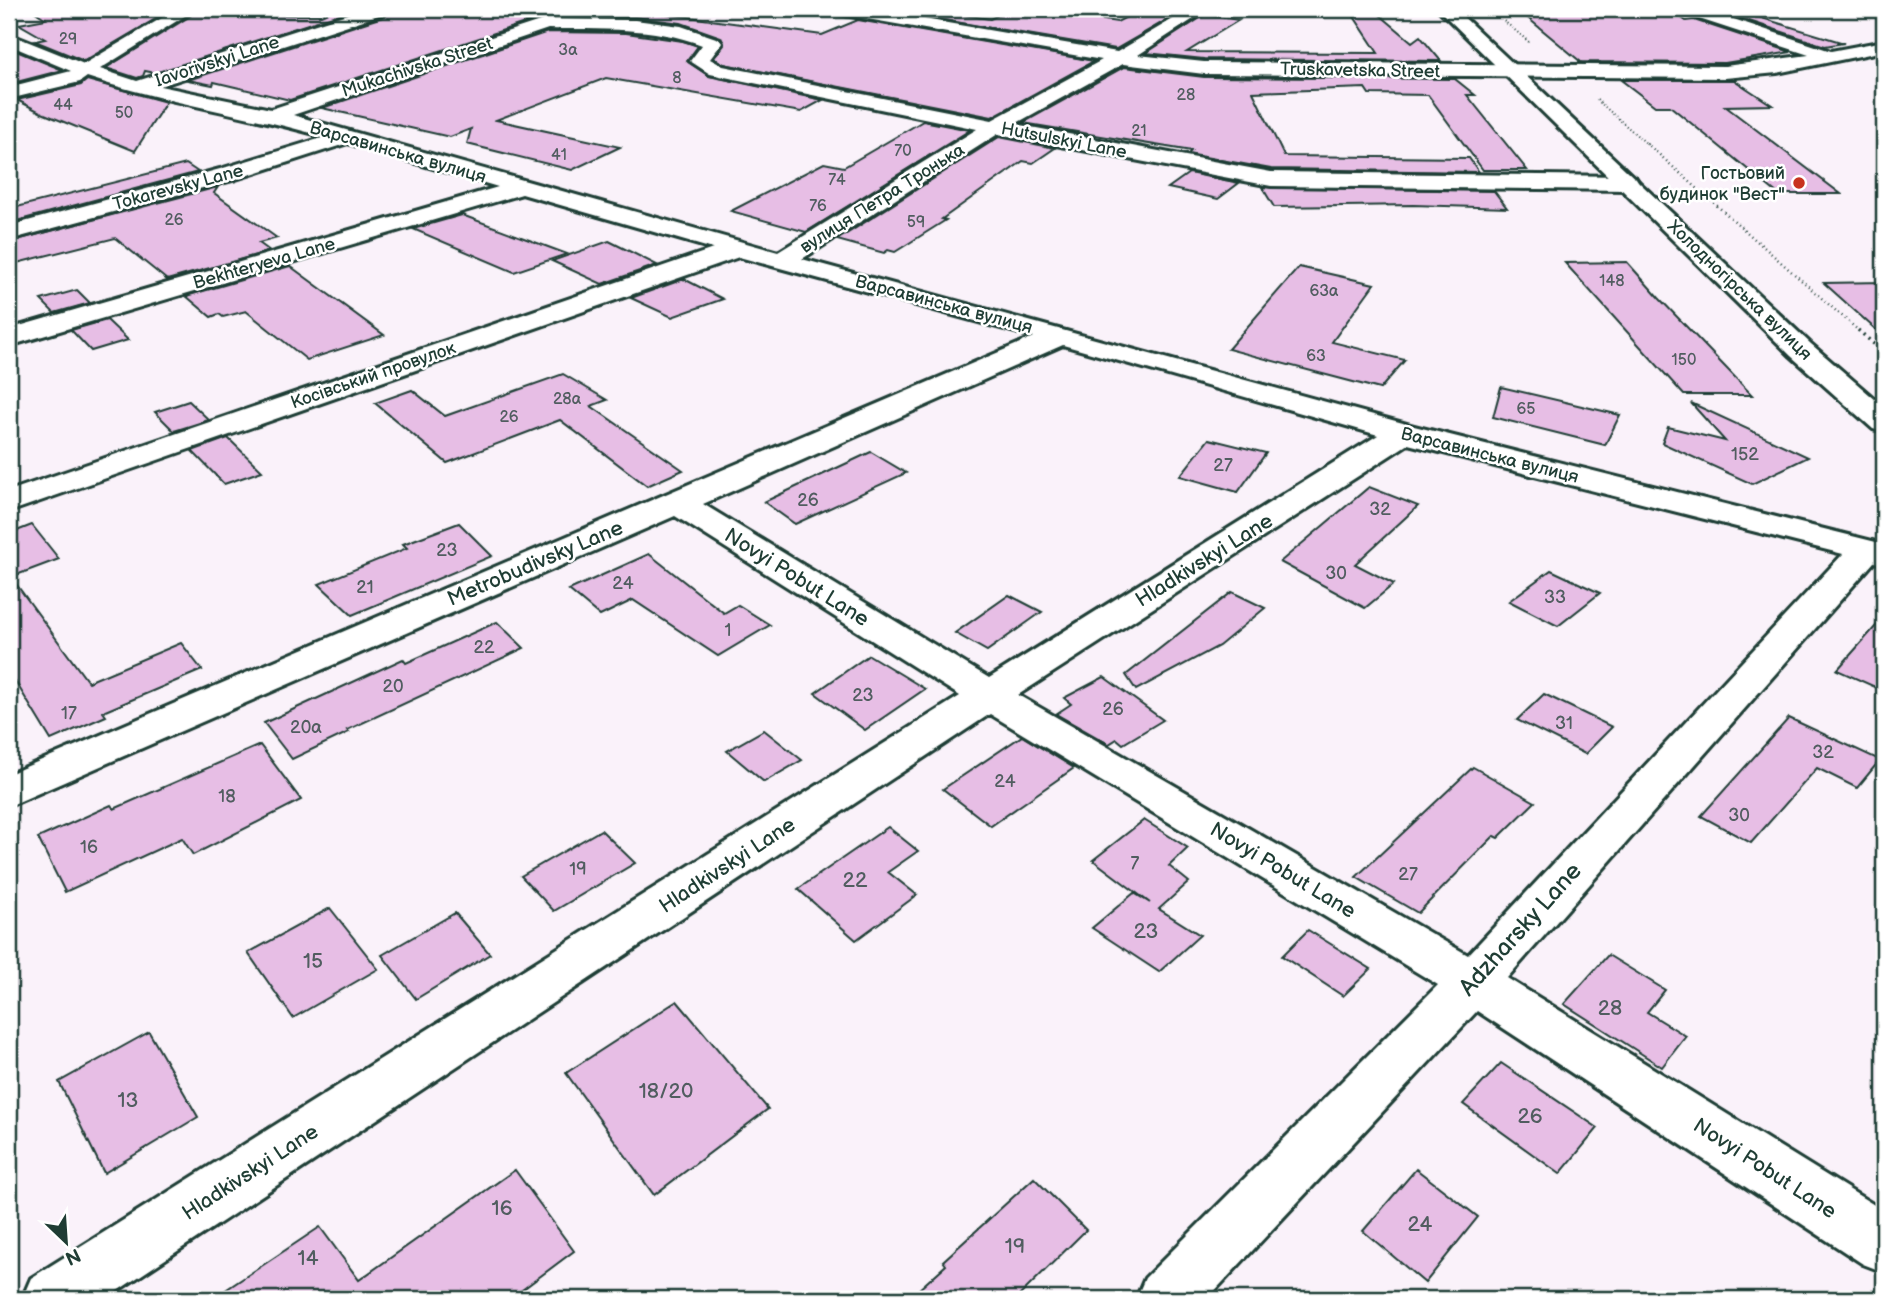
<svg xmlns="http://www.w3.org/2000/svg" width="1893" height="1308" font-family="'Balsamiq Sans',sans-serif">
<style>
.building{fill:#e7bee5;stroke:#1f3d34;stroke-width:2}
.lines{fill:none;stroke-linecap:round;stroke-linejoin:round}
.minor-casing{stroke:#1f3d34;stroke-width:6}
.major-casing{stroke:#1f3d34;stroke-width:6}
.path-far2{stroke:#1f3d34;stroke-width:2;stroke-dasharray:1 2.5;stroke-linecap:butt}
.path-far1{stroke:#1f3d34;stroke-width:2.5;stroke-dasharray:1 3.5;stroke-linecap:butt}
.path{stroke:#1f3d34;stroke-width:3.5;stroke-dasharray:2 4.5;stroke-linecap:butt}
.minor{fill:#fff;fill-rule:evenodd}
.major{fill:#fff;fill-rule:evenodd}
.poi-dot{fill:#c8321e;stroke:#fff;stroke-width:2.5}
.labels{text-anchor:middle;stroke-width:5;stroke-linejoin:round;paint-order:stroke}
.far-number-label{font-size:16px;fill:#515d60}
.far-street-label{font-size:18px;fill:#1f3d34;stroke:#fff}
.far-poi-label{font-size:18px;fill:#1f3d34;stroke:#fff;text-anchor:end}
.number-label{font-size:18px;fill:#515d60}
.street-label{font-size:21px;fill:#1f3d34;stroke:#fff}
.near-number-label{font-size:21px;fill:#515d60}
.near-street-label{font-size:24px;fill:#1f3d34;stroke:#fff}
</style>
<rect width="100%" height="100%" fill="#faf2fa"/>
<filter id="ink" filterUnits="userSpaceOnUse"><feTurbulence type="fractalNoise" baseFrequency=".0143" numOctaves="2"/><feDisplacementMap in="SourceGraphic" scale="14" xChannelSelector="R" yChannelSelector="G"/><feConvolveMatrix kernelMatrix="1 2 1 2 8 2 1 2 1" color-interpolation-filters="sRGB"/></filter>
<g filter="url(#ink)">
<g class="building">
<polygon points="31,9 155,9 144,15 162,15 84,61 35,41 45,39 19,24 46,19"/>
<polygon points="335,9 355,9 155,73 145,71 143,76 137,78 106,68 192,15 321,15"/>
<polygon points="390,9 629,9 822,35 858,20 1094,61 992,117 724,64 714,58 724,45 721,37 681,23 635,17 546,16 290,100 214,82 213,85 188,80 386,16"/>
<polygon points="922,9 990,19 1012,9 1032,9 1117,22 1142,9 1182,11 1116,49 908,14"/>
<polygon points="1349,9 1373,9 1412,42 1420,36 1441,61 1204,59 1146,53 1205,15 1239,20 1187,52 1378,53"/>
<polygon points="1517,9 1669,9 1686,21 1694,20 1791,52 1725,63 1581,62"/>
<polygon points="1742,12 1844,43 1825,46 1728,14"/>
<polygon points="548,32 626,33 683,41 698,46 687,61 709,76 823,100 801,112 606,78 496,120 620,147 572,170 467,144 471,129 450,137 322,108"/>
<polygon points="9,48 63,70 9,84"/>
<polygon points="1124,67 1204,77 1455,79 1475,95 1467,95 1527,170 1483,170 1428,95 1369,94 1365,88 1253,92 1284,156 1469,158 1479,172 1271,169 1188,154 1191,151 1023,123"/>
<polygon points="87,80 166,102 135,151 42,113 17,100 81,85"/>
<polygon points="1621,80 1734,80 1772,105 1725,106 1841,194 1778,194 1670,106 1655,106"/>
<polygon points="923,121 970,130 806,232 731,211 824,163 844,167"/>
<polygon points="999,137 1055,148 1033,163 1023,161 942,219 946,220 895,252 888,250 884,253 837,240"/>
<polygon points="186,164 198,172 9,223 9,209"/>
<polygon points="1189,173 1239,183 1218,199 1168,188"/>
<polygon points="218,187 214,193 277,238 259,243 270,251 167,280 115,238 9,265 9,242"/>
<polygon points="1262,187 1494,191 1507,208 1413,205 1274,207"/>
<polygon points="462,215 567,254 514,272 413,229"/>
<polygon points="609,241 657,265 602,284 552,261"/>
<polygon points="1627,262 1659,298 1752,395 1684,395 1565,263"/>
<polygon points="290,266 384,335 307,360 246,311 223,317 219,314 211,317 186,296"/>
<polygon points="1299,267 1374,284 1332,342 1405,360 1380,389 1228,349"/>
<polygon points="684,279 723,299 672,317 631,298"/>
<polygon points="1884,282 1884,337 1824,283"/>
<polygon points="77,290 90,303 54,313 41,300"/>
<polygon points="107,320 128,340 91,351 71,330"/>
<polygon points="563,374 607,400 591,406 683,470 647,486 560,420 447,463 375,403 412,390 445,416"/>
<polygon points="1501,387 1620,415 1605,445 1493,417"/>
<polygon points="189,401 209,420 174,431 155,412"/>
<polygon points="1691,403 1808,457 1752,484 1662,443 1668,427 1725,441"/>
<polygon points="228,438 262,471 224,484 192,451"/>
<polygon points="1209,439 1266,453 1238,492 1180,476"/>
<polygon points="871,452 906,473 795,524 764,502"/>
<polygon points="1369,487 1418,506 1355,564 1394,584 1365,608 1280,562"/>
<polygon points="459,523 492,556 352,615 319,584 407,548 403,544"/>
<polygon points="32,525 59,559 11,577 88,682 181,643 202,670 103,712 106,716 51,740 9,671 9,534"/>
<polygon points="649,554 724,613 738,605 770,625 718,656 633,600 600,616 569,590"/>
<polygon points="1551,570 1600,593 1558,626 1509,601"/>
<polygon points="1232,592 1265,608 1219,646 1136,690 1126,675"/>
<polygon points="1009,595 1042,612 987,651 955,633"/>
<polygon points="1884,617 1884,691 1837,670"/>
<polygon points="497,622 524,648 347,730 349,732 292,759 264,723 403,659 406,663"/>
<polygon points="869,655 925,689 865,730 815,693"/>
<polygon points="1104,677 1163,720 1123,744 1117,739 1109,744 1056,714 1071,704 1064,698"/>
<polygon points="1544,694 1612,727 1585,754 1517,720"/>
<polygon points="1789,718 1880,760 1857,788 1817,768 1751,843 1701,816"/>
<polygon points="764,730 802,760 764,782 727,751"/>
<polygon points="1022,736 1074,768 991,826 943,789"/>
<polygon points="260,745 301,800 193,855 182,838 65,892 38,838 111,805 114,809"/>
<polygon points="1473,767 1535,802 1498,838 1494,836 1418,913 1356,877"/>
<polygon points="1144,820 1188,848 1169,866 1189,882 1159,909 1200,935 1159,972 1092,928 1134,893 1150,903 1093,860"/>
<polygon points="888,827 918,851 888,872 917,895 856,940 798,889"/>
<polygon points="601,830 635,863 554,911 521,876"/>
<polygon points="330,908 378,969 293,1018 248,953"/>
<polygon points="455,913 490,954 416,999 382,955"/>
<polygon points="1308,930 1371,969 1343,996 1282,956"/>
<polygon points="1608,955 1665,990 1647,1012 1686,1036 1662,1067 1564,1004"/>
<polygon points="677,1001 768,1109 654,1195 566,1073"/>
<polygon points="149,1032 198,1117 104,1173 59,1082"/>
<polygon points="1501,1063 1598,1128 1560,1174 1463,1104"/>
<polygon points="1416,1169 1478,1217 1425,1283 1363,1231"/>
<polygon points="515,1170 574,1251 510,1299 212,1299 320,1227 359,1280"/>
<polygon points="1034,1178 1086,1230 1016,1299 908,1299 946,1265 943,1261"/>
</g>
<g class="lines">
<defs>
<path id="minor" d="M177,9H196L100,69L137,81L363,9H387L385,13L160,86L271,109L546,19L635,20L681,26L719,39L722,43L710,59L723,66L992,120L1102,60L839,14L831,9H866L1117,52L1190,9H1209L1138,55L1204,62L1725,66L1809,55L1681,13L1679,9H1703L1831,51L1884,41V51L1777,73L1725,78L1204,74L1123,64L1015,124L1271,172L1628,176L1636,178L1639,183L1636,188L1628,190L1271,186L998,134L802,259L1414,426L1884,544V564L1874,562L1507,978L1884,1211V1272L1863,1264L1477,1011L1207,1299H1136L1145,1278L1438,985L990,714L105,1299H22L31,1278L960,696L675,516L9,806V774L1034,337L739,257L9,512V491L713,249L522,194L9,346V329L498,187L348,143L236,179L9,240V226L220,169L325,137C246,114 165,103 87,77L80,82L9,99V87L71,71L9,45V34L84,64ZM548,29C600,30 653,26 702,45L690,61L710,74L977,129L778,252L293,115ZM1063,345L1378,435L989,678L703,504ZM1408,444L1843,554L1468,955L1018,695Z"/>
<polygon id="major" points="1438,9 1455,9 1811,344 1884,407 1884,432 1873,429 1791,356"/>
</defs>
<use href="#minor" class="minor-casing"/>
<use href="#major" class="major-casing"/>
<g class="path-far2">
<polyline points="1504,21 1529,42"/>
<polyline points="1597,100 1648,145"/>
</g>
<polyline class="path-far1" points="1646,143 1860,332"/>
<polyline class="path" points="1858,330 1884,353"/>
<use href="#minor" class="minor"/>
<use href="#major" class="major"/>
</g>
</g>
<circle class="poi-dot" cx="1799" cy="183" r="7"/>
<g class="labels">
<g class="far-number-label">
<text x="68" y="44">29</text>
<text x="568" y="55">3а</text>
<text x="677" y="83">8</text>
<text x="1186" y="100">28</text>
<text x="63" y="110">44</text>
<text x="124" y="118">50</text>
<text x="1139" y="136">21</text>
<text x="903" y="156">70</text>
<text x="559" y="160">41</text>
<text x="837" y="185">74</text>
<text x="818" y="211">76</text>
<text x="174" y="225">26</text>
<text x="916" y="227">59</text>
<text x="1612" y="286">148</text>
<text x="1324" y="296">63а</text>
<text x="1316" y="361">63</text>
<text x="1684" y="365">150</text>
<text x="567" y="404">28а</text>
<text x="1526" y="414">65</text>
<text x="509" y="422">26</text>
</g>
<g class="far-street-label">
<text transform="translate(217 61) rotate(-18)" y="6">Iavorivskyi Lane</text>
<text transform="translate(417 67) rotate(-18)" y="6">Mukachivska Street</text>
<text transform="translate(1360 70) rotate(1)" y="6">Truskavetska Street</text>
<text transform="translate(1064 140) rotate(11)" y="6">Hutsulskyi Lane</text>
<text transform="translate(398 152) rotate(16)" y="6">Варсавинська вулиця</text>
<text transform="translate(178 187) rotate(-15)" y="6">Tokarevsky Lane</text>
<text transform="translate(882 198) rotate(-32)" y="6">вулиця Петра Тронька</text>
<text transform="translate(264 263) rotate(-16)" y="6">Bekhteryeva Lane</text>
<text transform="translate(1740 290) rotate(44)" y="6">Холодногірська вулиця</text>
<text transform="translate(944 304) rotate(15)" y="6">Варсавинська вулиця</text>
<text transform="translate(373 375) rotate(-19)" y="6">Косівський провулок</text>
<text transform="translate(1490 455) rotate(14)" y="6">Варсавинська вулиця</text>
</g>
<g class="far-poi-label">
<text x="1785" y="179">Гостьовий<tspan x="1785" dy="21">будинок "Вест"</tspan></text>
</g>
<g class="number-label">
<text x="1745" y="460">152</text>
<text x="1223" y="471">27</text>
<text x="808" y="506">26</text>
<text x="1380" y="515">32</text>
<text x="447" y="556">23</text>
<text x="1336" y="579">30</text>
<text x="623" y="589">24</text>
<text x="365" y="593">21</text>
<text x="1555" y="603">33</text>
<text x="728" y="636">1</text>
<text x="484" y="653">22</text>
<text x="393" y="692">20</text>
<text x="863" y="701">23</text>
<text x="1113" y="715">26</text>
<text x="69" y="719">17</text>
<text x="1564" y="729">31</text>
<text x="306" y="733">20а</text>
<text x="1823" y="758">32</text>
<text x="1005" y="787">24</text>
<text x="227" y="802">18</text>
<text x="1739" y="821">30</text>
<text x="89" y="853">16</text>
<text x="1135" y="869">7</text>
<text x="578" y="875">19</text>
<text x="1408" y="880">27</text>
</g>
<g class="street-label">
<text transform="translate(1204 560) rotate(-32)" y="7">Hladkivskyi Lane</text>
<text transform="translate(535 563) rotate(-23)" y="7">Metrobudivsky Lane</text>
<text transform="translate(797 577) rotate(32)" y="7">Novyi Pobut Lane</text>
<text transform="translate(727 865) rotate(-33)" y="7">Hladkivskyi Lane</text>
<text transform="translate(1283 870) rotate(31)" y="7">Novyi Pobut Lane</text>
<text transform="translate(1765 1168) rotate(33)" y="7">Novyi Pobut Lane</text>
<text transform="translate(250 1172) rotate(-33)" y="7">Hladkivskyi Lane</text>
</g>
<g class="near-number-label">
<text x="855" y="887">22</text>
<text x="1146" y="938">23</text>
<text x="313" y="968">15</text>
<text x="1610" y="1015">28</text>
<text x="666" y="1098">18/20</text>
<text x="128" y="1107">13</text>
<text x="1530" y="1123">26</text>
<text x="502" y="1215">16</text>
<text x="1420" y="1231">24</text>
<text x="1015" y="1253">19</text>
<text x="308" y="1265">14</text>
</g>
<g class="near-street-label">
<text transform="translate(1520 929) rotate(-48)" y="8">Adzharsky Lane</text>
</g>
</g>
<rect width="1893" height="1308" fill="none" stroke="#fff" stroke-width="35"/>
<rect x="18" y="18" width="1858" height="1273" fill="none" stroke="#1f3d34" stroke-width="2.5" filter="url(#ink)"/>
<g transform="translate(66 1242) rotate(155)" stroke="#ffffff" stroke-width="5" paint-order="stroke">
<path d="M0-5L12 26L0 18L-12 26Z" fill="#1f3d34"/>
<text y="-10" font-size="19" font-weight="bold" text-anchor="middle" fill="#1f3d34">N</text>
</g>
</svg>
